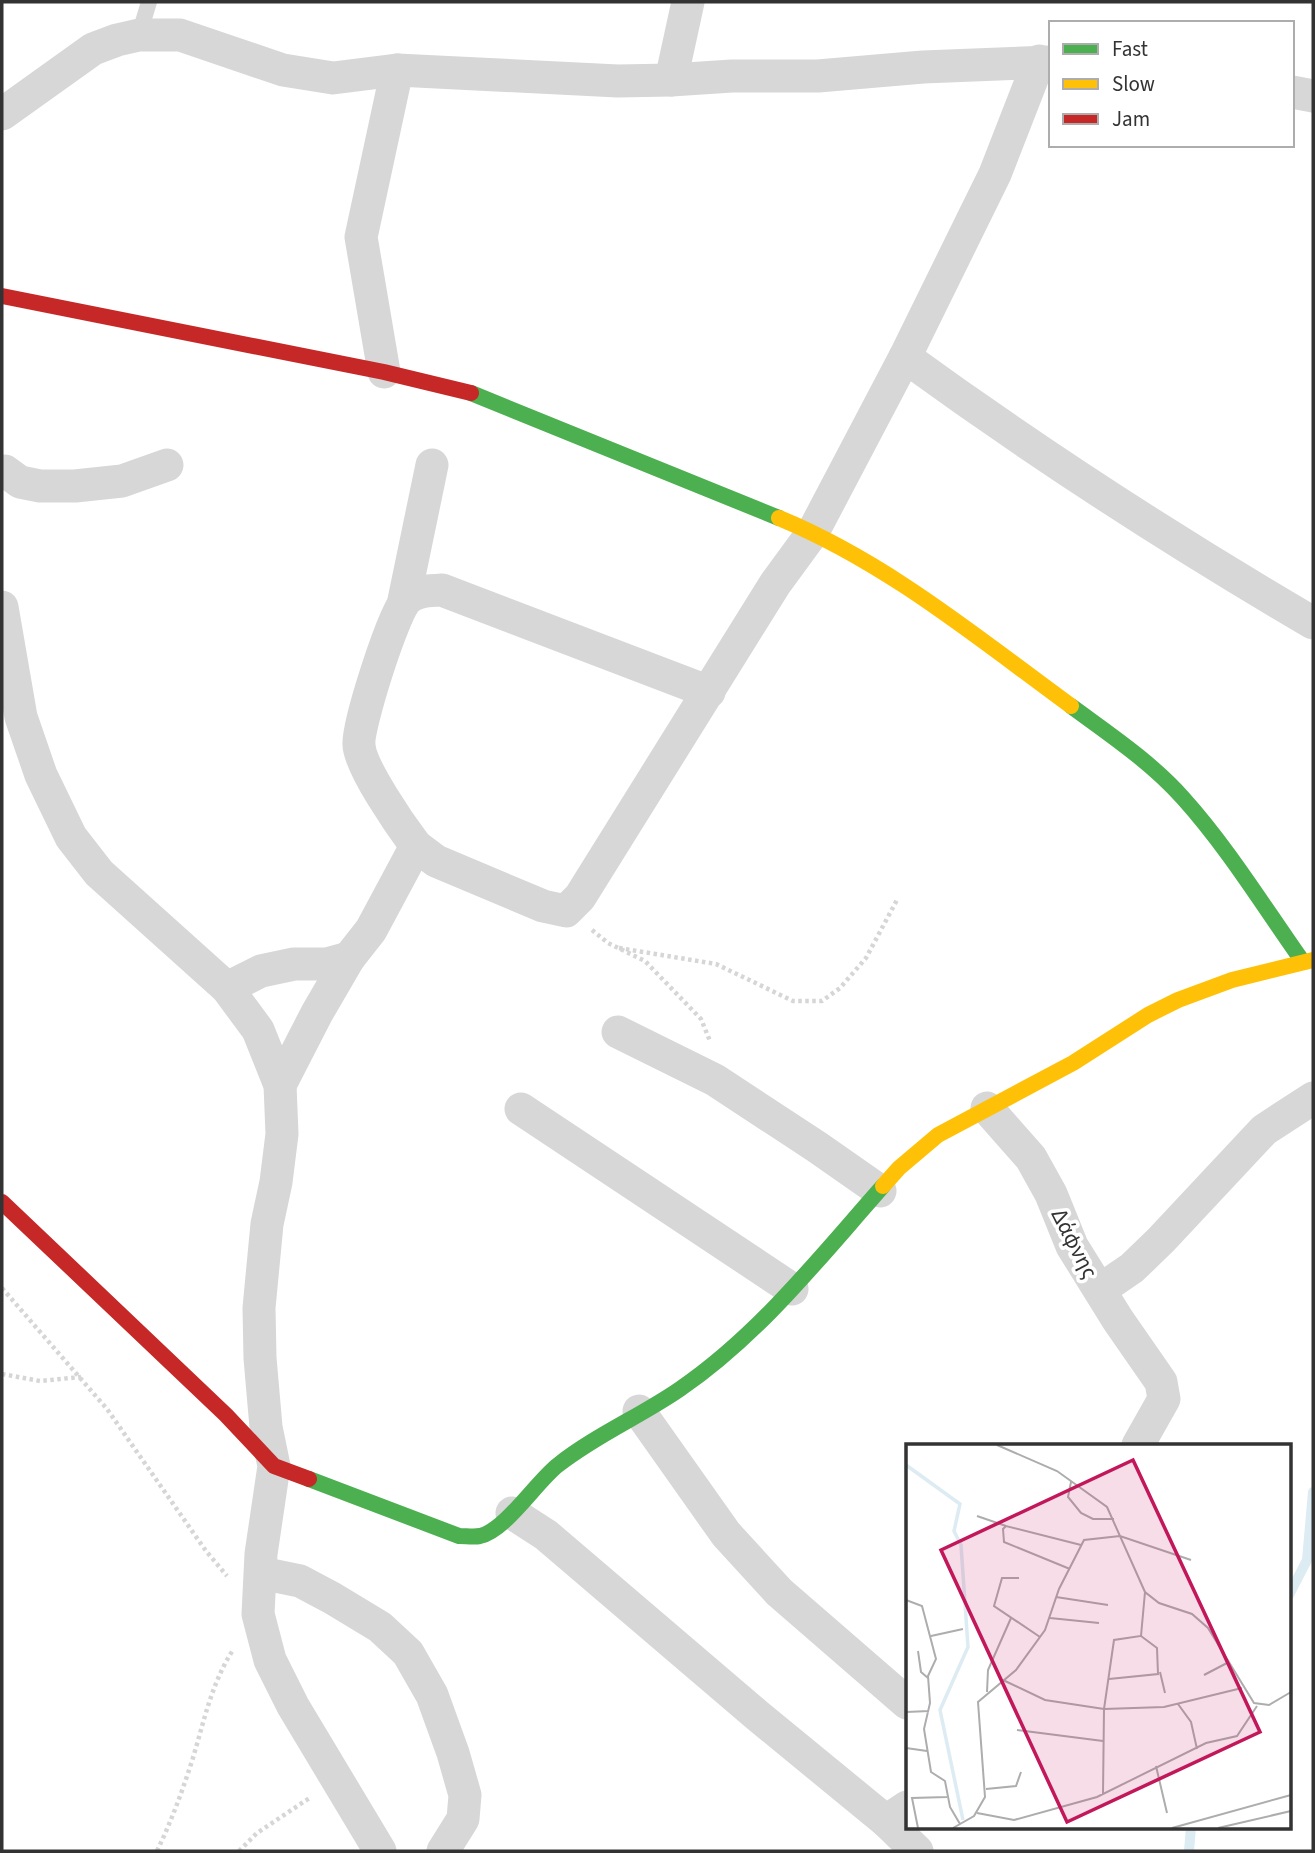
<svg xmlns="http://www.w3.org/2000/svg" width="1315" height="1853" font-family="'Source Sans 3',sans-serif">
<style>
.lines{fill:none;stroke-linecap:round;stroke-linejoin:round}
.stream{stroke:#ddebf3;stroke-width:10}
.path{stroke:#d6d6d6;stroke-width:4.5;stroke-dasharray:3.5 3.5;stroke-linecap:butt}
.lane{stroke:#d7d7d7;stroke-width:16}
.street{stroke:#d7d7d7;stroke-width:33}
.fast{stroke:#4caf50;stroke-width:16}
.slow{stroke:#ffc107;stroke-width:16}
.jam{stroke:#c62828;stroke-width:16}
.labels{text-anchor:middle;stroke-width:7;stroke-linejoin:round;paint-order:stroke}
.street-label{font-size:23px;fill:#333;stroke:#fff}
.inset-river{fill:none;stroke:#ddebf3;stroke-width:3.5}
.inset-road{fill:none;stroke:#adadad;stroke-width:2}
.view{fill:#c2185b;fill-opacity:0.15;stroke:#c2185b;stroke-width:3.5}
.inset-edge{fill:none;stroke:#333;stroke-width:3.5}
</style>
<rect width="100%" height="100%" fill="#fff"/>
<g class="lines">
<g class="stream">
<polyline points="1289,1595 1307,1560 1313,1492"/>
<polyline points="1189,1851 1191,1827"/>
</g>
<g class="path">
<polyline points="592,930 608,943 645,961 701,1019 710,1041"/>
<polyline points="619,948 716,964 793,1001 822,1001 840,988 866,958 898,898"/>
<polyline points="2,1288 107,1409 206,1551 227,1576"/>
<polyline points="2,1374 40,1381 81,1377"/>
<path d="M157,1851C171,1822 182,1792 192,1761C204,1722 211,1684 233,1650"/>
<polyline points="239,1851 257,1833 311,1797"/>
</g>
<polyline class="lane" points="139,35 149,2"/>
<g class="street">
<polyline points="671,80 688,2"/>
<polyline points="1292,92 1313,96"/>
<polyline points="2,114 93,49 117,40 139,35 180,35 283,70 333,78 397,70 618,81 671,80 732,76 818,76 923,67 1051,62"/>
<path d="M905,357C1037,453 1173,541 1313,623"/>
<polyline points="384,372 361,237 397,70"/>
<polyline points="5,471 20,482 40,486 75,486 122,481 167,465"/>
<polyline points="404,600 432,465"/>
<polyline points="2,607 21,717 41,775 71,837 99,873 227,988 258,1030 280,1085 282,1134 276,1182 267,1224 259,1308 260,1358 266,1427 274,1466 261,1554 258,1614 270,1660 293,1706 380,1851"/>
<path d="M416,846C401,826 360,767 359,745C357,727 394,610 407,599C417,590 429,591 442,590L709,692"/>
<polyline points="227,988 261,971 294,964 327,964 349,958"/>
<polyline points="618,1032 715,1080 817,1147 880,1191"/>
<polyline points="280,1085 317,1013 349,958 371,930 416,846 436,861 543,906 566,911 580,897 775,584 813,532 905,357 995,174 1039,61"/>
<polyline points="987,1108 1031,1158 1051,1194 1072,1246 1118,1320 1161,1382 1164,1399 1138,1445"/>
<polyline points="521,1109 792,1289"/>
<polyline points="1100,1290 1132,1268 1161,1240 1264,1130 1313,1098"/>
<polyline points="639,1411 726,1534 779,1592 907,1703"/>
<polyline points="512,1513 546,1535 758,1716 886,1821 907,1807"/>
<polyline points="261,1573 300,1581 332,1598 380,1627 408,1653 432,1695 453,1753 465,1795 463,1819 443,1851"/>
<polyline points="886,1821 917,1851"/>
</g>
<g class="fast">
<polyline points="471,393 779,518"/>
<path d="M1071,706C1109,734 1151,762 1183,798C1228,848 1264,907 1303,962"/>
<path d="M309,1479L459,1536C466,1536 474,1537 480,1536C505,1531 537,1481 558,1465C596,1435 641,1416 680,1389C759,1335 820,1257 883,1186"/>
</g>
<g class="slow">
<path d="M779,518C886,562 978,638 1071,706"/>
<polyline points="883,1186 899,1168 938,1135 1073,1063 1148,1015 1178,1000 1232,980 1313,960"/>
</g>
<g class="jam">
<polyline points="2,296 384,372 471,393"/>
<polyline points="2,1202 226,1415 274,1466 309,1479"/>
</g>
</g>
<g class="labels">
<g class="street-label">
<text transform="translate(1075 1243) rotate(63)" y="8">Δάφνης</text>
</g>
</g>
<g transform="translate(906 1444)">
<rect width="385" height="385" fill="#fff"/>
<path class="inset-river" d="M0,21L54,60L48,87L55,101L62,203L34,266L57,376"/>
<path class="inset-road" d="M91,1L151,27L201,63L239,148L253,159L286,170L302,184L348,259L363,261L385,248M165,38L162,53L175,69L187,75H208M71,72L100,82M164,125L98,98L97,85L100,82L175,101M113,134H96L88,162L134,193M150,153L202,161M0,156L16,162L30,215L22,232L24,259L18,285L25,328L39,337L44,363L54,380M144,174L193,179M25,192L57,185M12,207L15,228L22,234M254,228L259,249M298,231L321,219M203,235L252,230L251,204L235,192M97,236L139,256L198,265L258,263L336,244M81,248L82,226L105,174M272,260L285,278L291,305M0,268L23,267M111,286L197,297M0,304L21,307M250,322L261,369M80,345L110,342L115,328M197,350L198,265L208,196L235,192L239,148M71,369L108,376L191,353L300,299L331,292L351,262M12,384L6,354L41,353M47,384L68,372L79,353L72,258L110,226L139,186L153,145L178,96L214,92L285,116M266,384L385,351M312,384L385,367"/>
<path class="view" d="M227,16L354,288L161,378L35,106Z"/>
<rect width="385" height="385" class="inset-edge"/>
</g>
<rect width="1315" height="1853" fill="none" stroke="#333333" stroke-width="7"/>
<rect x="1049" y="21" width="245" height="126" fill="#ffffff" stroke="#adadad" stroke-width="2"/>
<rect x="1063" y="44" width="35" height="10" fill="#4caf50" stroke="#adadad" stroke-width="2"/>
<text x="1112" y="56" font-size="21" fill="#333333">Fast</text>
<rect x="1063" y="79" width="35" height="10" fill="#ffc107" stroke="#adadad" stroke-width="2"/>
<text x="1112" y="91" font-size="21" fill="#333333">Slow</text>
<rect x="1063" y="114" width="35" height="10" fill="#c62828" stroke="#adadad" stroke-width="2"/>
<text x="1112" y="126" font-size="21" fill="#333333">Jam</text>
</svg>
